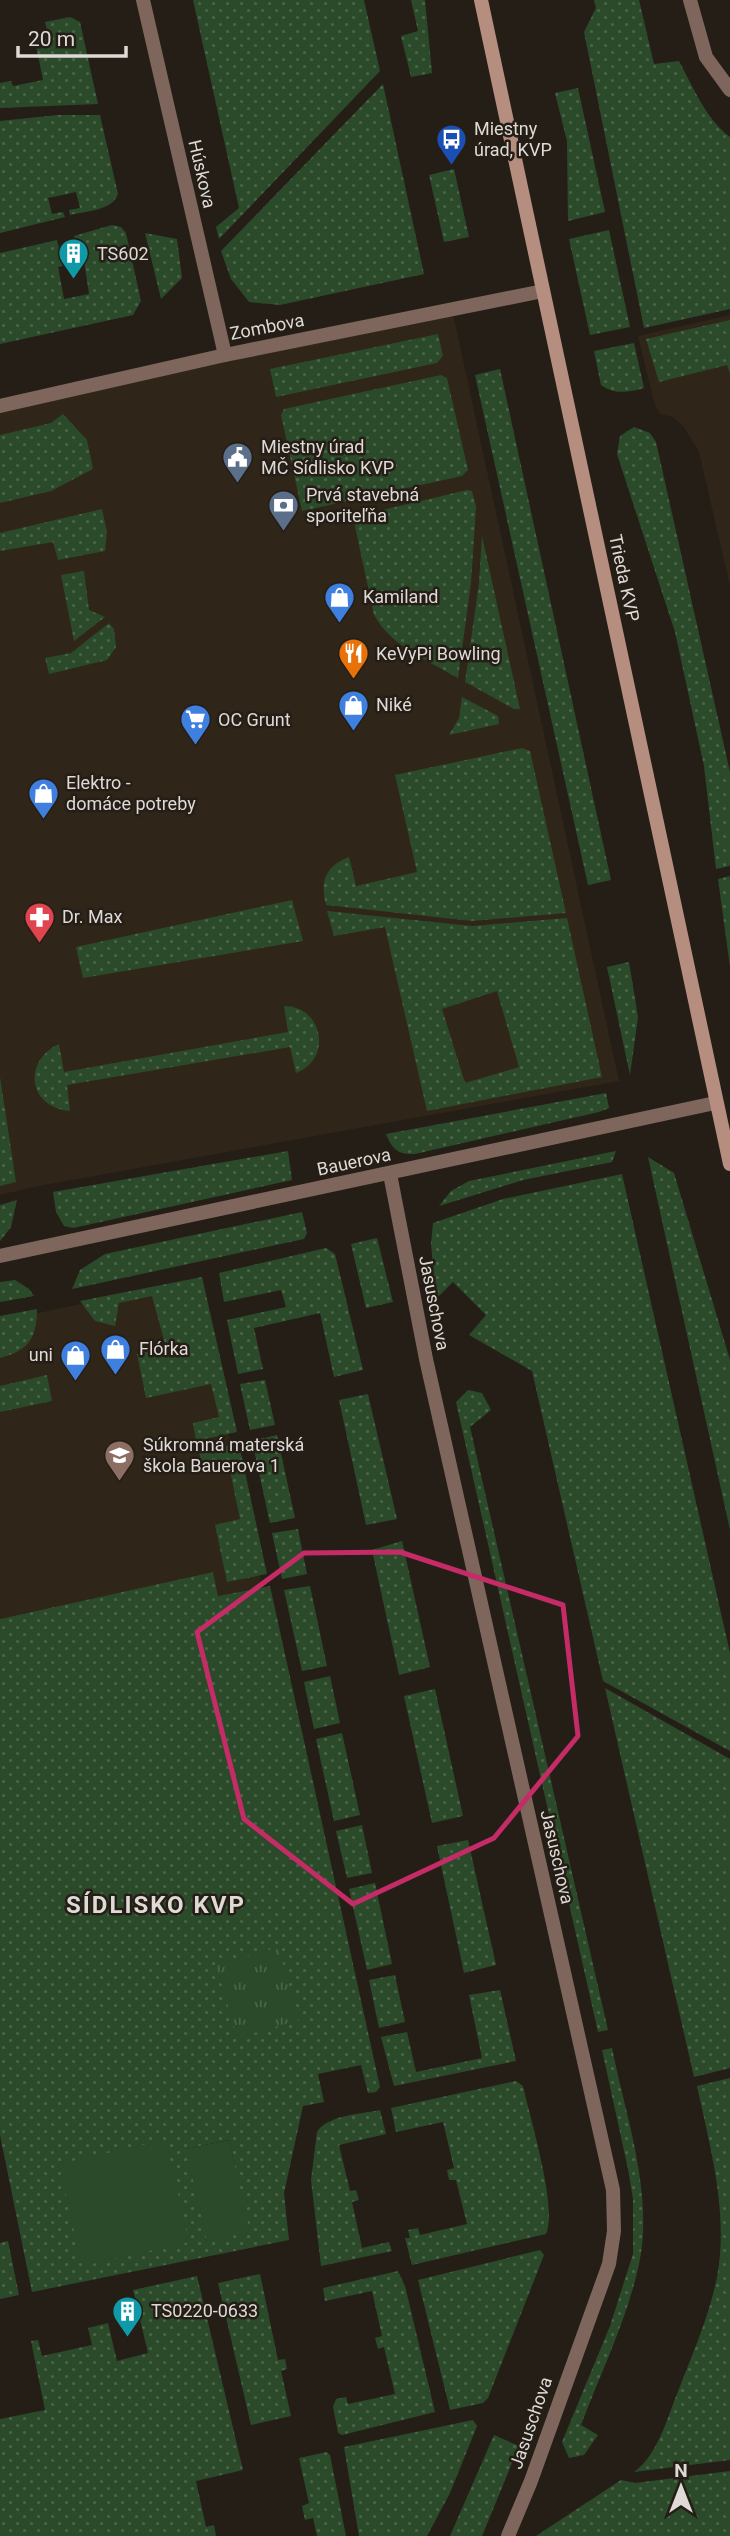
<svg xmlns="http://www.w3.org/2000/svg" width="730" height="2536" font-family="Roboto,sans-serif">
<style>
.built{fill:#302519}
.grass{fill:url(#grass-dots);fill-rule:evenodd}
.park{fill:url(#park-tufts)}
.garden{fill:#2b4a2a}
.lines{fill:none;stroke-linecap:round;stroke-linejoin:round}
.street{stroke:#7e665c;stroke-width:14}
.secondary{stroke:#b58e7f;stroke-width:14}
.marked{fill:none;stroke:#c52b67;stroke-width:5;stroke-linejoin:round}
.labels{text-anchor:middle;stroke-width:5;stroke-linejoin:round;paint-order:stroke}
.poi-label{font-size:18px;fill:#dfdad6;stroke:#251e17;text-anchor:start}
.street-label{font-size:18px;fill:#dfdad6;stroke:#251e17}
.district-label{font-size:24px;font-weight:bold;letter-spacing:2px;fill:#dfdad6;stroke:#251e17}
</style>
<defs>
<pattern id="grass-dots" width="8" height="8" patternUnits="userSpaceOnUse" patternTransform="scale(1.75)"><rect width="8" height="8" fill="#2b4a2a"/><path d="M2 2h.1M6 6h.1" fill="none" stroke="#496448" stroke-width="1.8" stroke-linecap="round"/></pattern>
<pattern id="park-tufts" width="24" height="20" patternUnits="userSpaceOnUse" patternTransform="scale(1.75)"><rect width="24" height="20" fill="#2b4a2a"/><path d="M3 7l-1-3M5 7V3M7 7l1-3M15 17l-1-3M17 17v-4M19 17l1-3" fill="none" stroke="#496448"/></pattern>
</defs>
<rect width="100%" height="100%" fill="#251e17"/>
<g class="built">
<polygon points="452,309 619,1081 33,1187 0,1195 0,406"/>
<polygon points="730,315 730,586 699,452 684,427 673,417 660,414 654,402 638,336"/>
<polygon points="195,1280 262,1587 218,1596 213,1572 0,1619 0,1321"/>
</g>
<g class="grass">
<polygon points="193,0 364,0 380,71 219,239 216,227 239,208"/>
<polygon points="411,0 425,0 432,73 411,77 401,36 418,31"/>
<path d="M594,0H639L654,64L679,61C693,87 706,119 730,137V309L644,328L584,32L596,8Z"/>
<polygon points="70,17 80,22 98,104 0,108 0,83 11,81 13,86 43,80 35,41 49,38 45,22"/>
<polygon points="383,84 424,274 280,305 249,302 231,279 221,251"/>
<polygon points="578,88 605,212 568,221 567,141 555,93"/>
<path d="M58,115H100L118,194C112,211 86,211 70,215L69,210L80,208L76,192L48,198L52,214L63,212L65,217L0,233V121Z"/>
<polygon points="454,169 469,237 444,242 429,175"/>
<polygon points="112,225 121,227 126,233 141,301 133,315 0,344 0,253 57,240 63,266 58,267 64,299 89,294 84,261 79,262 74,236"/>
<polygon points="609,230 630,327 590,335 569,239"/>
<polygon points="145,233 177,239 182,278 161,299"/>
<polygon points="730,320 730,374 727,365 659,382 646,339"/>
<polygon points="438,334 443,356 437,363 276,397 270,369"/>
<path d="M634,343L644,388C629,392 614,395 601,385L594,351Z"/>
<polygon points="500,369 611,880 588,885 475,375"/>
<polygon points="441,375 447,378 468,470 462,476 302,511 281,415 284,409"/>
<polygon points="63,414 87,440 93,469 51,491 0,503 0,435 51,423"/>
<polygon points="634,427 650,433 656,442 730,772 730,866 716,869 704,766 675,632 617,454 620,436"/>
<path d="M467,490L472,491L476,507L471,583L458,678C427,660 392,647 374,615L353,517Z"/>
<polygon points="102,509 107,532 105,551 58,560 53,542 0,551 0,533"/>
<polygon points="482,536 520,709 514,709 465,682 479,583"/>
<polygon points="84,571 89,610 105,617 74,641 61,575"/>
<polygon points="109,623 114,629 116,647 107,660 49,674 45,658 71,653"/>
<polygon points="462,697 498,716 499,724 449,735 459,718"/>
<path d="M522,748L530,751L566,913L472,921L326,905C320,882 325,866 349,857L356,886L417,872L395,775Z"/>
<polygon points="730,876 730,967 718,879"/>
<polygon points="292,900 303,941 83,978 76,947"/>
<path d="M327,911L472,926L567,918L602,1077L427,1111L385,927L334,936ZM497,991L519,1067L465,1083L442,1009Z"/>
<polygon points="629,962 638,1017 630,1075 607,967"/>
<path d="M284,1006C323,1006 333,1059 296,1073L290,1047L67,1085L70,1111C28,1108 22,1061 59,1044L64,1072L288,1032Z"/>
<polygon points="0,1077 16,1182 0,1186"/>
<path d="M606,1093L609,1108L599,1112L415,1154C398,1155 392,1149 386,1134Z"/>
<polygon points="288,1151 292,1180 73,1228 64,1226 56,1212 53,1192"/>
<polygon points="616,1151 612,1162 523,1180 439,1206 451,1191 469,1181"/>
<polygon points="648,1157 674,1173 730,1360 730,1530"/>
<polygon points="622,1174 730,1653 730,1751 603,1681 532,1371 469,1335 486,1315 453,1282 436,1299 431,1244 433,1223 503,1199"/>
<polygon points="17,1200 11,1227 0,1241 0,1205"/>
<polygon points="302,1212 307,1233 304,1239 72,1289 80,1270 105,1254"/>
<polygon points="377,1238 393,1302 366,1308 351,1244"/>
<polygon points="326,1248 335,1254 363,1370 334,1377 320,1313 254,1328 263,1369 238,1374 227,1320 286,1307 281,1290 224,1302 219,1273"/>
<polygon points="202,1277 237,1432 196,1441 193,1423 219,1417 211,1384 146,1398 137,1354 166,1347 152,1296 119,1303 115,1326 95,1321 80,1301"/>
<polygon points="15,1280 29,1289 34,1296 0,1302 0,1282"/>
<path d="M37,1309C37,1338 28,1351 0,1358V1316Z"/>
<polygon points="47,1375 52,1401 0,1412 0,1386"/>
<polygon points="265,1380 275,1425 250,1430 240,1384"/>
<polygon points="468,1390 482,1393 491,1410 470,1427 608,2030 598,2032 456,1402"/>
<polygon points="368,1394 397,1519 366,1525 339,1400"/>
<polygon points="277,1435 295,1518 270,1523 252,1441"/>
<polygon points="239,1444 267,1574 227,1582 215,1525 240,1519 229,1466 203,1471 199,1452"/>
<polygon points="298,1529 307,1574 282,1579 272,1533"/>
<polygon points="402,1541 430,1667 399,1675 372,1550"/>
<path d="M213,1572L218,1596L270,1586L380,2087L376,2092L368,2093L361,2065L318,2074L324,2102L303,2106L284,2193L289,2240L32,2292L0,2135V1619ZM228,2140H229L249,2232L186,2149Z"/>
<polygon points="310,1586 327,1666 302,1671 284,1590"/>
<polygon points="330,1676 340,1723 314,1729 304,1682"/>
<polygon points="605,1688 730,1759 730,2068 694,2077"/>
<polygon points="435,1689 463,1816 432,1823 404,1696"/>
<polygon points="342,1733 360,1815 334,1821 316,1739"/>
<polygon points="362,1825 372,1873 347,1878 336,1831"/>
<polygon points="468,1840 496,1965 464,1973 437,1846"/>
<polygon points="375,1883 392,1964 367,1970 349,1889"/>
<polygon points="395,1975 405,2022 379,2028 369,1980"/>
<polygon points="500,1990 516,2061 394,2086 381,2037 407,2032 416,2072 482,2058 469,1995"/>
<path d="M612,2048C625,2113 651,2186 641,2253C632,2309 601,2372 581,2425L598,2435L584,2455L569,2458L562,2442L610,2326L633,2254V2199L628,2169L602,2050Z"/>
<path d="M730,2078V2460L634,2472C657,2456 667,2419 677,2394C692,2355 709,2317 717,2277C729,2213 710,2147 697,2086Z"/>
<path d="M516,2081L523,2086C530,2118 558,2209 546,2234L412,2265L405,2238H410L408,2230L418,2228L420,2235L467,2224L456,2180H449L447,2170L454,2168L443,2122L396,2132L391,2108Z"/>
<path d="M380,2110L386,2134L339,2145L350,2191L356,2190L359,2200L352,2202L362,2248L389,2242L392,2251L321,2266L311,2180L317,2132C327,2115 362,2114 380,2110Z"/>
<polygon points="8,2241 19,2295 0,2299 0,2243"/>
<polygon points="540,2250 544,2255 488,2398 483,2403 450,2410 418,2280"/>
<polygon points="398,2271 405,2286 435,2412 342,2435 338,2433 333,2407 336,2399 346,2397 348,2404 395,2394 384,2347 378,2349 375,2338 382,2336 372,2291 325,2301 323,2288"/>
<polygon points="260,2274 278,2360 285,2359 287,2369 281,2371 291,2416 251,2425 218,2283"/>
<polygon points="197,2276 243,2470 196,2481 206,2527 214,2525 216,2536 0,2536 0,2419 45,2410 31,2341 38,2340 42,2356 92,2345 88,2328 108,2323 117,2361 148,2353 133,2290"/>
<polygon points="473,2420 477,2426 450,2493 427,2536 359,2536 344,2447"/>
<polygon points="494,2435 519,2446 487,2524 482,2536 450,2536"/>
<polygon points="327,2452 330,2455 346,2536 317,2536 313,2518 305,2520 302,2506 309,2503 299,2458"/>
<polygon points="730,2471 730,2536 536,2536 621,2480 635,2483"/>
</g>
<polygon class="park" points="278,1947 299,2020 237,2038 216,1965"/>
<g class="garden">
<polygon points="166,2140 189,2242 82,2266 59,2164"/>
<polygon points="229,2140 250,2232 207,2241 186,2149"/>
</g>
<g class="lines">
<g class="street">
<polyline points="143,0 225,355"/>
<polyline points="690,0 706,57 730,90"/>
<polyline points="0,406 225,355 543,291"/>
<polyline points="390,1174 426,1359 613,2190 614,2231 609,2264 531,2481 508,2536"/>
<polyline points="0,1256 715,1103"/>
</g>
<polyline class="secondary" points="481,0 730,1164"/>
</g>
<path class="marked" d="M400,1552L563,1605L578,1736L494,1838L353,1904L244,1819L197,1632L304,1553Z"/>
<defs>
<symbol id="bus-pin" viewBox="-11 -11 22 30"><path d="M0 17L-7.5 6A9.5 9.5 0 1 1 7.5 6Z" fill="#1a4fb4" stroke="#251e17"/><path d="M-5-6H5V4H4V6H2V4H-2V6H-4V4H-5ZM-3.5-4V0h7V-4ZM-3.5 1.2v1.5H-2V1.2ZM2 1.2v1.5H3.5V1.2Z" fill="#fff"/></symbol>
<symbol id="building-pin" viewBox="-11 -11 22 30"><path d="M0 17L-7.5 6A9.5 9.5 0 1 1 7.5 6Z" fill="#0f9aa8" stroke="#251e17"/><path d="M-4-6H4V6H1V3H-1V6H-4ZM-2.5-4.3h1.7v1.8h-1.7ZM.8-4.3h1.7v1.8H.8ZM-2.5-1h1.7V.8h-1.7ZM.8-1h1.7V.8H.8Z" fill="#fff"/></symbol>
<symbol id="civic-pin" viewBox="-11 -11 22 30"><path d="M0 17L-7.5 6A9.5 9.5 0 1 1 7.5 6Z" fill="#5c6f8a" stroke="#251e17"/><path d="M-.6-6.5H3V-4.5H.6V-3L4-1V1h2V6H-6V1h2V-1L-.6-3ZM-1.2 2.5V6h2.4V2.5Z" fill="#fff"/></symbol>
<symbol id="bank-pin" viewBox="-11 -11 22 30"><path d="M0 17L-7.5 6A9.5 9.5 0 1 1 7.5 6Z" fill="#5c6f8a" stroke="#251e17"/><path d="M-6-4H6V4H-6ZM0-2.3a2.3 2.3 0 1 0 0 4.6a2.3 2.3 0 1 0 0-4.6Z" fill="#fff"/></symbol>
<symbol id="shop-pin" viewBox="-11 -11 22 30"><path d="M0 17L-7.5 6A9.5 9.5 0 1 1 7.5 6Z" fill="#3f7fe0" stroke="#251e17"/><path d="M-5-2.5h2.3a2.7 3.5 0 0 1 5.4 0H5L5.5 6h-11ZM-1.5-2.5h3a1.5 2.3 0 0 0-3 0Z" fill="#fff"/></symbol>
<symbol id="restaurant-pin" viewBox="-11 -11 22 30"><path d="M0 17L-7.5 6A9.5 9.5 0 1 1 7.5 6Z" fill="#e8710a" stroke="#251e17"/><path d="M-5-6h1v4h1v-4h1v4h1v-4h1v5L-1.5 .5V6h-2V.5L-5-1ZM5-6V6H3V1.5H1.5Q1.5-4 5-6Z" fill="#fff"/></symbol>
<symbol id="supermarket-pin" viewBox="-11 -11 22 30"><path d="M0 17L-7.5 6A9.5 9.5 0 1 1 7.5 6Z" fill="#3f7fe0" stroke="#251e17"/><path d="M-6-5.5h2.5l.6 2H6L4.5 2H-2.5L-4.4-4H-6ZM-1.5 3.2a1.3 1.3 0 1 0 .1 0ZM3 3.2a1.3 1.3 0 1 0 .1 0Z" fill="#fff"/></symbol>
<symbol id="pharmacy-pin" viewBox="-11 -11 22 30"><path d="M0 17L-7.5 6A9.5 9.5 0 1 1 7.5 6Z" fill="#e0444e" stroke="#251e17"/><path d="M-2-6h4v4h4v4h-4v4h-4v-4h-4v-4h4Z" fill="#fff"/></symbol>
<symbol id="school-pin" viewBox="-11 -11 22 30"><path d="M0 17L-7.5 6A9.5 9.5 0 1 1 7.5 6Z" fill="#8d6e63" stroke="#251e17"/><path d="M0-5L7-2L0 1L-7-2ZM-4 1L0 2.5L4 1V4Q0 6-4 4Z" fill="#fff"/></symbol>
</defs>
<g fill-rule="evenodd">
<use href="#bus-pin" x="434" y="122" width="35" height="47"/>
<use href="#building-pin" x="56" y="236" width="35" height="47"/>
<use href="#civic-pin" x="220" y="440" width="35" height="47"/>
<use href="#bank-pin" x="266" y="488" width="35" height="47"/>
<use href="#shop-pin" x="322" y="580" width="35" height="47"/>
<use href="#restaurant-pin" x="336" y="636" width="35" height="47"/>
<use href="#shop-pin" x="336" y="688" width="35" height="47"/>
<use href="#supermarket-pin" x="178" y="702" width="35" height="47"/>
<use href="#shop-pin" x="26" y="776" width="35" height="47"/>
<use href="#pharmacy-pin" x="22" y="900" width="35" height="47"/>
<use href="#shop-pin" x="98" y="1332" width="35" height="47"/>
<use href="#shop-pin" x="58" y="1338" width="35" height="47"/>
<use href="#school-pin" x="102" y="1438" width="35" height="47"/>
<use href="#building-pin" x="110" y="2294" width="35" height="47"/>
</g>
<g class="labels">
<g class="poi-label">
<text x="474" y="135">Miestny<tspan x="474" dy="21">úrad, KVP</tspan></text>
<text x="97" y="260">TS602</text>
<text x="261" y="453">Miestny úrad<tspan x="261" dy="21">MČ Sídlisko KVP</tspan></text>
<text x="306" y="501">Prvá stavebná<tspan x="306" dy="21">sporiteľňa</tspan></text>
<text x="363" y="603">Kamiland</text>
<text x="376" y="660">KeVyPi Bowling</text>
<text x="376" y="711">Niké</text>
<text x="218" y="726">OC Grunt</text>
<text x="66" y="789">Elektro -<tspan x="66" dy="21">domáce potreby</tspan></text>
<text x="62" y="923">Dr. Max</text>
<text x="139" y="1355">Flórka</text>
<text x="53" y="1361" text-anchor="end">uni</text>
<text x="143" y="1451">Súkromná materská<tspan x="143" dy="21">škola Bauerova 1</tspan></text>
<text x="151" y="2317">TS0220-0633</text>
</g>
<g class="street-label">
<text transform="translate(202 174) rotate(77)" y="6">Húskova</text>
<text transform="translate(267 327) rotate(-11)" y="6">Zombova</text>
<text transform="translate(624 578) rotate(78)" y="6">Trieda KVP</text>
<text transform="translate(354 1162) rotate(-12)" y="6">Bauerova</text>
<text transform="translate(434 1303) rotate(79)" y="6">Jasuschova</text>
<text transform="translate(557 1857) rotate(77)" y="6">Jasuschova</text>
<text transform="translate(531 2423) rotate(-71)" y="6">Jasuschova</text>
</g>
<g class="district-label">
<text x="156" y="1913">SÍDLISKO KVP</text>
</g>
</g>
<g transform="translate(681 2487)" stroke="#251e17" stroke-width="5" paint-order="stroke">
<path d="M0-5L12 26L0 18L-12 26Z" fill="#dfdad6"/>
<text y="-10" font-size="19" font-weight="bold" text-anchor="middle" fill="#dfdad6">N</text>
</g>
<path d="M18 46v10h108v-10" fill="none" stroke="#dfdad6" stroke-width="3.5"/>
<text x="28" y="46" font-size="21" fill="#dfdad6" stroke="#251e17" stroke-width="5" paint-order="stroke">20 m</text>
</svg>
